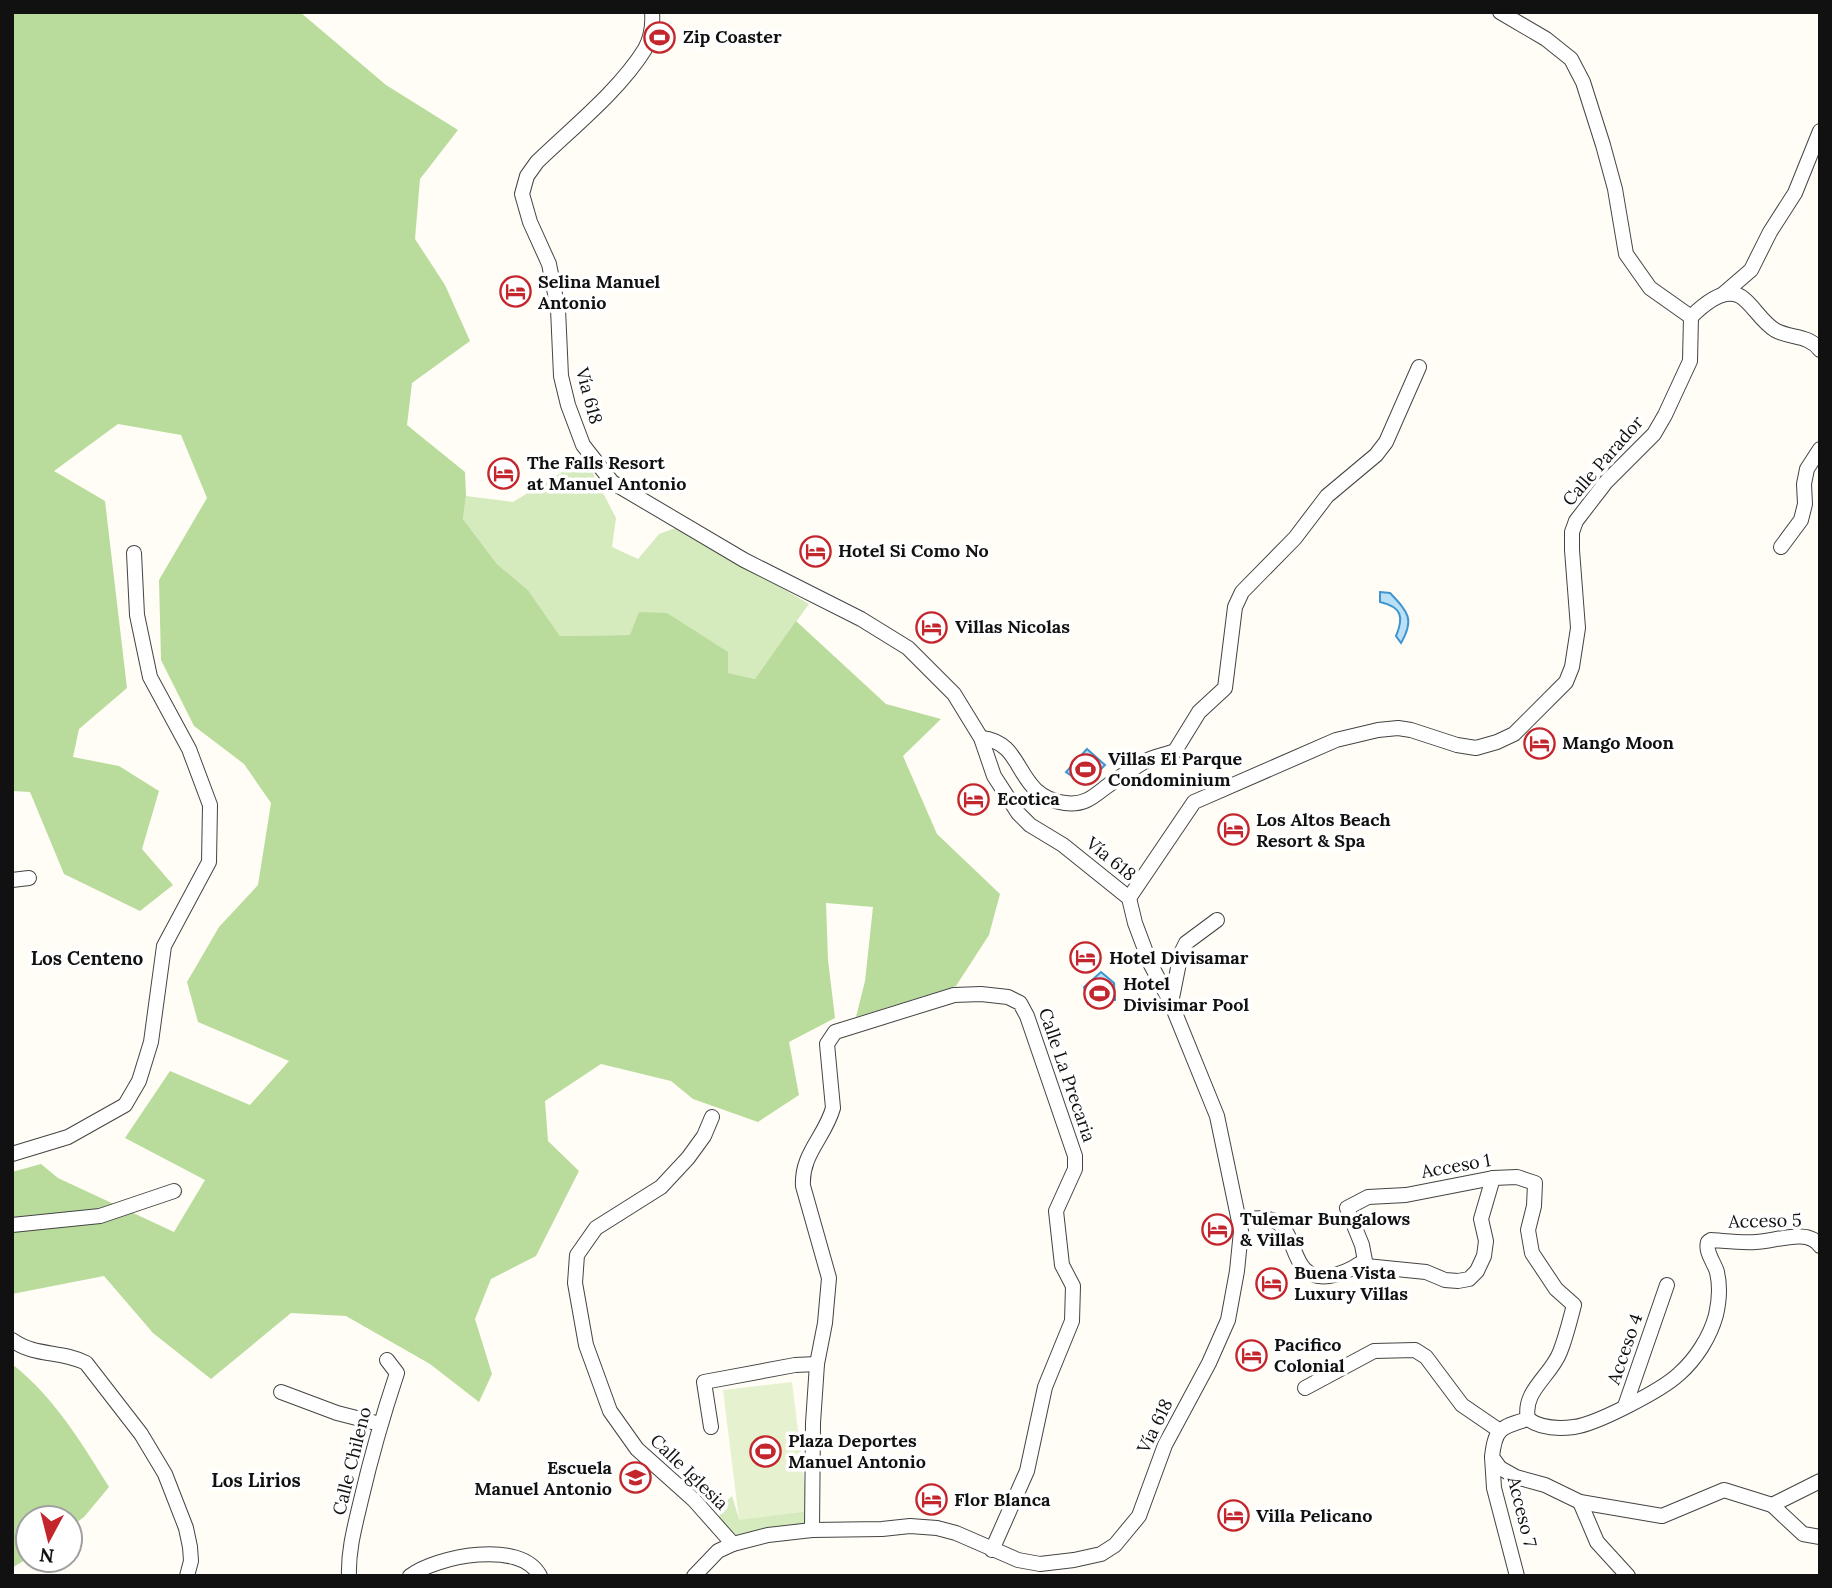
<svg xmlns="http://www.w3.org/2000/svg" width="1832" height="1588" font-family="Lora,serif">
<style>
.green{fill:#d5ebbd}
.forest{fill:#b9dc9c}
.pitch{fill:#e6f2cf}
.water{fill:#b9e0f7;stroke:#3f96cf;stroke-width:2}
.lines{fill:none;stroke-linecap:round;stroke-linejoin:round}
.minor-casing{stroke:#444;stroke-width:16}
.minor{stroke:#fff;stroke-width:14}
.labels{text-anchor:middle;stroke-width:7;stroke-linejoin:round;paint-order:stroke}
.poi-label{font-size:18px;font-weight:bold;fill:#111;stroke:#fff;text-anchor:start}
.street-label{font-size:18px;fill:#111;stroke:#fff}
.neighbourhood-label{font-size:19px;font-weight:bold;fill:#111;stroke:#fff}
</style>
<rect width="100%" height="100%" fill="#fffdf5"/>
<g class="green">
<polygon points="585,458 616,518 612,547 638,559 659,534 678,527 809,604 755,679 727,673 631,635 560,636 528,590 497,564 463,519 466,496 513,502"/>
<polygon points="732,1496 739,1519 808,1511 809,1523 744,1533 732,1538 715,1519 728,1508 724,1503"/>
</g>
<g class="forest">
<polygon points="12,12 300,12 386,85 458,130 420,179 415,239 445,285 470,341 412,383 407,425 465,472 466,496 463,519 497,564 528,590 560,636 630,635 639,612 667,613 728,652 728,673 755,679 796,621 886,704 941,719 903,756 937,834 1000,894 989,935 956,986 856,1017 865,981 873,907 826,903 828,960 835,1018 789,1042 799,1095 758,1122 693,1099 671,1081 601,1064 545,1101 548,1141 579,1171 536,1256 491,1279 475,1319 492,1374 479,1402 430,1364 346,1316 291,1313 211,1379 153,1333 104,1276 12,1294 12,1172 41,1164 58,1178 174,1232 205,1180 125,1138 170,1071 250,1105 289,1061 198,1022 187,982 219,927 258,885 271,803 244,764 194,726 161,660 159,580 207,498 181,435 118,424 54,471 105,501 127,688 79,729 73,757 119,766 159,791 142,849 173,885 140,911 64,874 30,792 12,791"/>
<path d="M12,1364C54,1397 81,1442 109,1487L84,1517L70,1527V1518H28V1558L12,1568Z"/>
</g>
<polygon class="pitch" points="792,1382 808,1511 739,1520 723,1390"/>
<g class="water">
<path d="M1380,592L1390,593C1408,612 1415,619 1401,643L1396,636C1404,617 1402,607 1380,602Z"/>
<polygon points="1087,749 1105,765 1085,785 1066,772"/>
<polygon points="1101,972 1114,983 1115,1000 1088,1004 1084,987"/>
</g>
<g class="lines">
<defs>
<g id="minor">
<path d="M652,12C653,24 651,38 645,49C619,91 572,128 537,162L527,176L522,194L530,222L549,264L558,309L561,376L568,405L583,445L612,482L744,560L861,619L908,648L954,694L981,738L994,776L1018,813L1030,825L1063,845L1129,898L1135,923L1150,963L1171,1003L1217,1116L1241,1231L1237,1271L1228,1320L1209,1363L1165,1445L1139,1516L1115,1545L1101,1554L1074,1560L1040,1564L1018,1560L956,1533L937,1528L910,1526L882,1529L812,1530L768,1535L733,1544L718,1551L694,1576"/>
<polyline points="1500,12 1546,39 1571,59 1583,82 1603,145 1615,189 1626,254 1650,288 1691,317"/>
<polyline points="1722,295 1751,270 1770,232 1795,193 1820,131"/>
<polyline points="1781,547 1801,520 1805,504 1804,484 1807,469 1820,449"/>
<path d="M981,738C1027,742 1013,796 1065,803C1088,806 1096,793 1113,782C1123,775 1134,768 1144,762C1153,756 1165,755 1175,751L1199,712L1225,688L1235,607L1242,592L1295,538L1327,496L1376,455L1386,442L1419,367"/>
<polyline points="12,880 29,878"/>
<path d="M1129,898L1194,802L1336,740L1378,730L1398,728L1411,730L1457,745L1476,748L1497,742L1514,734L1566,682L1572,667L1578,628L1572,550V532L1576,521L1606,482L1654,434L1665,415L1690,361L1691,317C1703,305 1727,284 1744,299C1755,308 1762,322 1775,330C1791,339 1808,334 1820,350"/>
<polyline points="1171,1003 1181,953 1186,943 1217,920"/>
<polyline points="712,1117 704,1136 688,1158 661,1187 596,1228 577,1255 575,1283 586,1345 610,1411 637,1449 694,1500 733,1544"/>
<polyline points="12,1154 68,1137 125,1105 139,1081 151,1042 164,946 209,862 210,805 189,749 150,677 137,615 134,553"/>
<path d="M1239,1219C1251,1219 1266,1216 1277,1222C1299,1237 1290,1281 1329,1276C1341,1274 1349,1271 1359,1264L1366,1266L1362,1245L1347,1208L1368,1197L1406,1195L1493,1178L1517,1177L1535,1183L1534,1206L1528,1230L1532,1253L1556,1289L1574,1305C1570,1320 1566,1337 1560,1352C1551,1376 1522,1391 1528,1419"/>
<polyline points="12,1225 100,1216 174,1191"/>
<polyline points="1366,1266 1426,1272 1445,1280 1458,1281 1469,1279 1477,1271 1484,1256 1486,1241 1481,1219 1493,1178"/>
<path d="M12,1340C35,1357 61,1350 86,1363L141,1434L165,1474L186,1528L190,1547L191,1561L187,1576"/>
<polyline points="1305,1388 1374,1351 1415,1350 1426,1357 1462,1405 1500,1431"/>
<polyline points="281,1392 337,1413 380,1424"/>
<polyline points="1625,1406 1667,1285"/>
<path d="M1528,1419C1540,1428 1558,1429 1574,1427C1597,1424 1662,1390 1679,1374C1696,1359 1710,1337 1716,1315C1719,1302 1720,1285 1717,1272C1714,1262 1705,1252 1708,1242L1711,1240C1726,1241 1741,1243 1756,1242C1774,1242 1808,1227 1820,1246"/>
<path d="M1528,1419C1501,1427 1495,1428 1492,1457L1500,1468L1516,1477L1545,1485L1580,1502L1662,1516L1724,1490L1772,1505L1820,1481"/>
<polyline points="711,1427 704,1382 795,1365 817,1364"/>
<polyline points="1492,1457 1494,1488 1517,1576"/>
<polyline points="1580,1502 1597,1542 1628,1576"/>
<polyline points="1772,1505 1803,1534 1820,1537"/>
<path d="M812,1530L813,1423L817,1364L825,1323L829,1278L803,1186C801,1154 825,1137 833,1108L827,1044L835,1032L954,995L981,994L1008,997L1020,1003L1027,1016L1075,1156V1169L1056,1211L1062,1265L1073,1286L1072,1321L1045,1387L1027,1471L992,1550"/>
<path d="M349,1576C348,1550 355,1526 361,1500C371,1457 383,1415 397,1373L387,1360"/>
<path d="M410,1576C437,1556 521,1539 540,1576"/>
</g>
</defs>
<use href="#minor" class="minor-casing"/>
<use href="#minor" class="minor"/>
</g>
<defs>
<symbol id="stadium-ring" viewBox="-11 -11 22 22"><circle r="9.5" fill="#fff" stroke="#c4262e" stroke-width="1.5"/><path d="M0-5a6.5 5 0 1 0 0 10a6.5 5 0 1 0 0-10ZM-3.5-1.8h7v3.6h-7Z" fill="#c4262e"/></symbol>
<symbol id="hotel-ring" viewBox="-11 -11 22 22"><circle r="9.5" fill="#fff" stroke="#c4262e" stroke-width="1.5"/><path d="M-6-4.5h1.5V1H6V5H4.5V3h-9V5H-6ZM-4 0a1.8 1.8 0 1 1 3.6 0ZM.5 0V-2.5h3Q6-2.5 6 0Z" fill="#c4262e"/></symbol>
<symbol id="school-ring" viewBox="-11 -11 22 22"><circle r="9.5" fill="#fff" stroke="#c4262e" stroke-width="1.5"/><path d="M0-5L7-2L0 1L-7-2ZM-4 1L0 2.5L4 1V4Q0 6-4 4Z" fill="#c4262e"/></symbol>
</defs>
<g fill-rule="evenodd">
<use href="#stadium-ring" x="642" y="20" width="35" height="35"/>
<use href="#hotel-ring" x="498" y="274" width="35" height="35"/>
<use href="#hotel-ring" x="486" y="456" width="35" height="35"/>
<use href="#hotel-ring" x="798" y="534" width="35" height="35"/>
<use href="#hotel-ring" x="914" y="610" width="35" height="35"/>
<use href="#hotel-ring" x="1522" y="726" width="35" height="35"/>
<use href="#stadium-ring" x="1068" y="752" width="35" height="35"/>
<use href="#hotel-ring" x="956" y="782" width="35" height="35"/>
<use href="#hotel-ring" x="1216" y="812" width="35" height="35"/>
<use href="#hotel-ring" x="1068" y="940" width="35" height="35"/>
<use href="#stadium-ring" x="1082" y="976" width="35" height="35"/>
<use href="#hotel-ring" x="1200" y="1212" width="35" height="35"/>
<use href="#hotel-ring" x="1254" y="1266" width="35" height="35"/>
<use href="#hotel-ring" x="1234" y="1338" width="35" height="35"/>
<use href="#stadium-ring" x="748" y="1434" width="35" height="35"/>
<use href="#school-ring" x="618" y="1460" width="35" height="35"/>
<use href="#hotel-ring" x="914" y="1482" width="35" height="35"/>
<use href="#hotel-ring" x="1216" y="1498" width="35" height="35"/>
</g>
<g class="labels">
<g class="poi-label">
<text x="683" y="43">Zip Coaster</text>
<text x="538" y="288">Selina Manuel<tspan x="538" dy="21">Antonio</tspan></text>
<text x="527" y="469">The Falls Resort<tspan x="527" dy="21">at Manuel Antonio</tspan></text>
<text x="838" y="557">Hotel Si Como No</text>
<text x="955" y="633">Villas Nicolas</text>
<text x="1562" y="749">Mango Moon</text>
<text x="1108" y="765">Villas El Parque<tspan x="1108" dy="21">Condominium</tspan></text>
<text x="997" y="805">Ecotica</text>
<text x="1256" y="826">Los Altos Beach<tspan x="1256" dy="21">Resort &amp; Spa</tspan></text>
<text x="1109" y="964">Hotel Divisamar</text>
<text x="1123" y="990">Hotel<tspan x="1123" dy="21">Divisimar Pool</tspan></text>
<text x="1240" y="1225">Tulemar Bungalows<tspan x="1240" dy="21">&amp; Villas</tspan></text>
<text x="1294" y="1279">Buena Vista<tspan x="1294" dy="21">Luxury Villas</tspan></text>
<text x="1274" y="1351">Pacifico<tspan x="1274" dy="21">Colonial</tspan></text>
<text x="788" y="1447">Plaza Deportes<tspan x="788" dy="21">Manuel Antonio</tspan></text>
<text x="612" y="1474" text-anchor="end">Escuela<tspan x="612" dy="21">Manuel Antonio</tspan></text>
<text x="954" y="1506">Flor Blanca</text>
<text x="1256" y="1522">Villa Pelicano</text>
</g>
<g class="street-label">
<text transform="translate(589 396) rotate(75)" y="6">Vía 618</text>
<text transform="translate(1603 461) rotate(-49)" y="6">Calle Parador</text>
<text transform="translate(1111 859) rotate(39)" y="6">Vía 618</text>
<text transform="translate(1067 1075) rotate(71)" y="6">Calle La Precaria</text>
<text transform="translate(1456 1166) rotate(-10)" y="6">Acceso 1</text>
<text transform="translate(1765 1221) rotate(-1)" y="6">Acceso 5</text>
<text transform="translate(1625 1349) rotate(-71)" y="6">Acceso 4</text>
<text transform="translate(1155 1426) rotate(-64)" y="6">Vía 618</text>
<text transform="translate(352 1461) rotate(-76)" y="6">Calle Chileno</text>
<text transform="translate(689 1472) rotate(44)" y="6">Calle Iglesia</text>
<text transform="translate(1522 1512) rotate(76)" y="6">Acceso 7</text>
</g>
<g class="neighbourhood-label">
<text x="87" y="965">Los Centeno</text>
<text x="256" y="1487">Los Lirios</text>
</g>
</g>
<rect width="1832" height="1588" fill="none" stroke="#111111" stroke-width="28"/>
<g transform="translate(49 1539) rotate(187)"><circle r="33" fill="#ffffff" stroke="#a0a0a0" stroke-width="2"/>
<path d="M0-5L12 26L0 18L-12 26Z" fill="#c4262e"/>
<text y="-10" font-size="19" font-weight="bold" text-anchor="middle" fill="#111111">N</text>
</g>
</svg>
